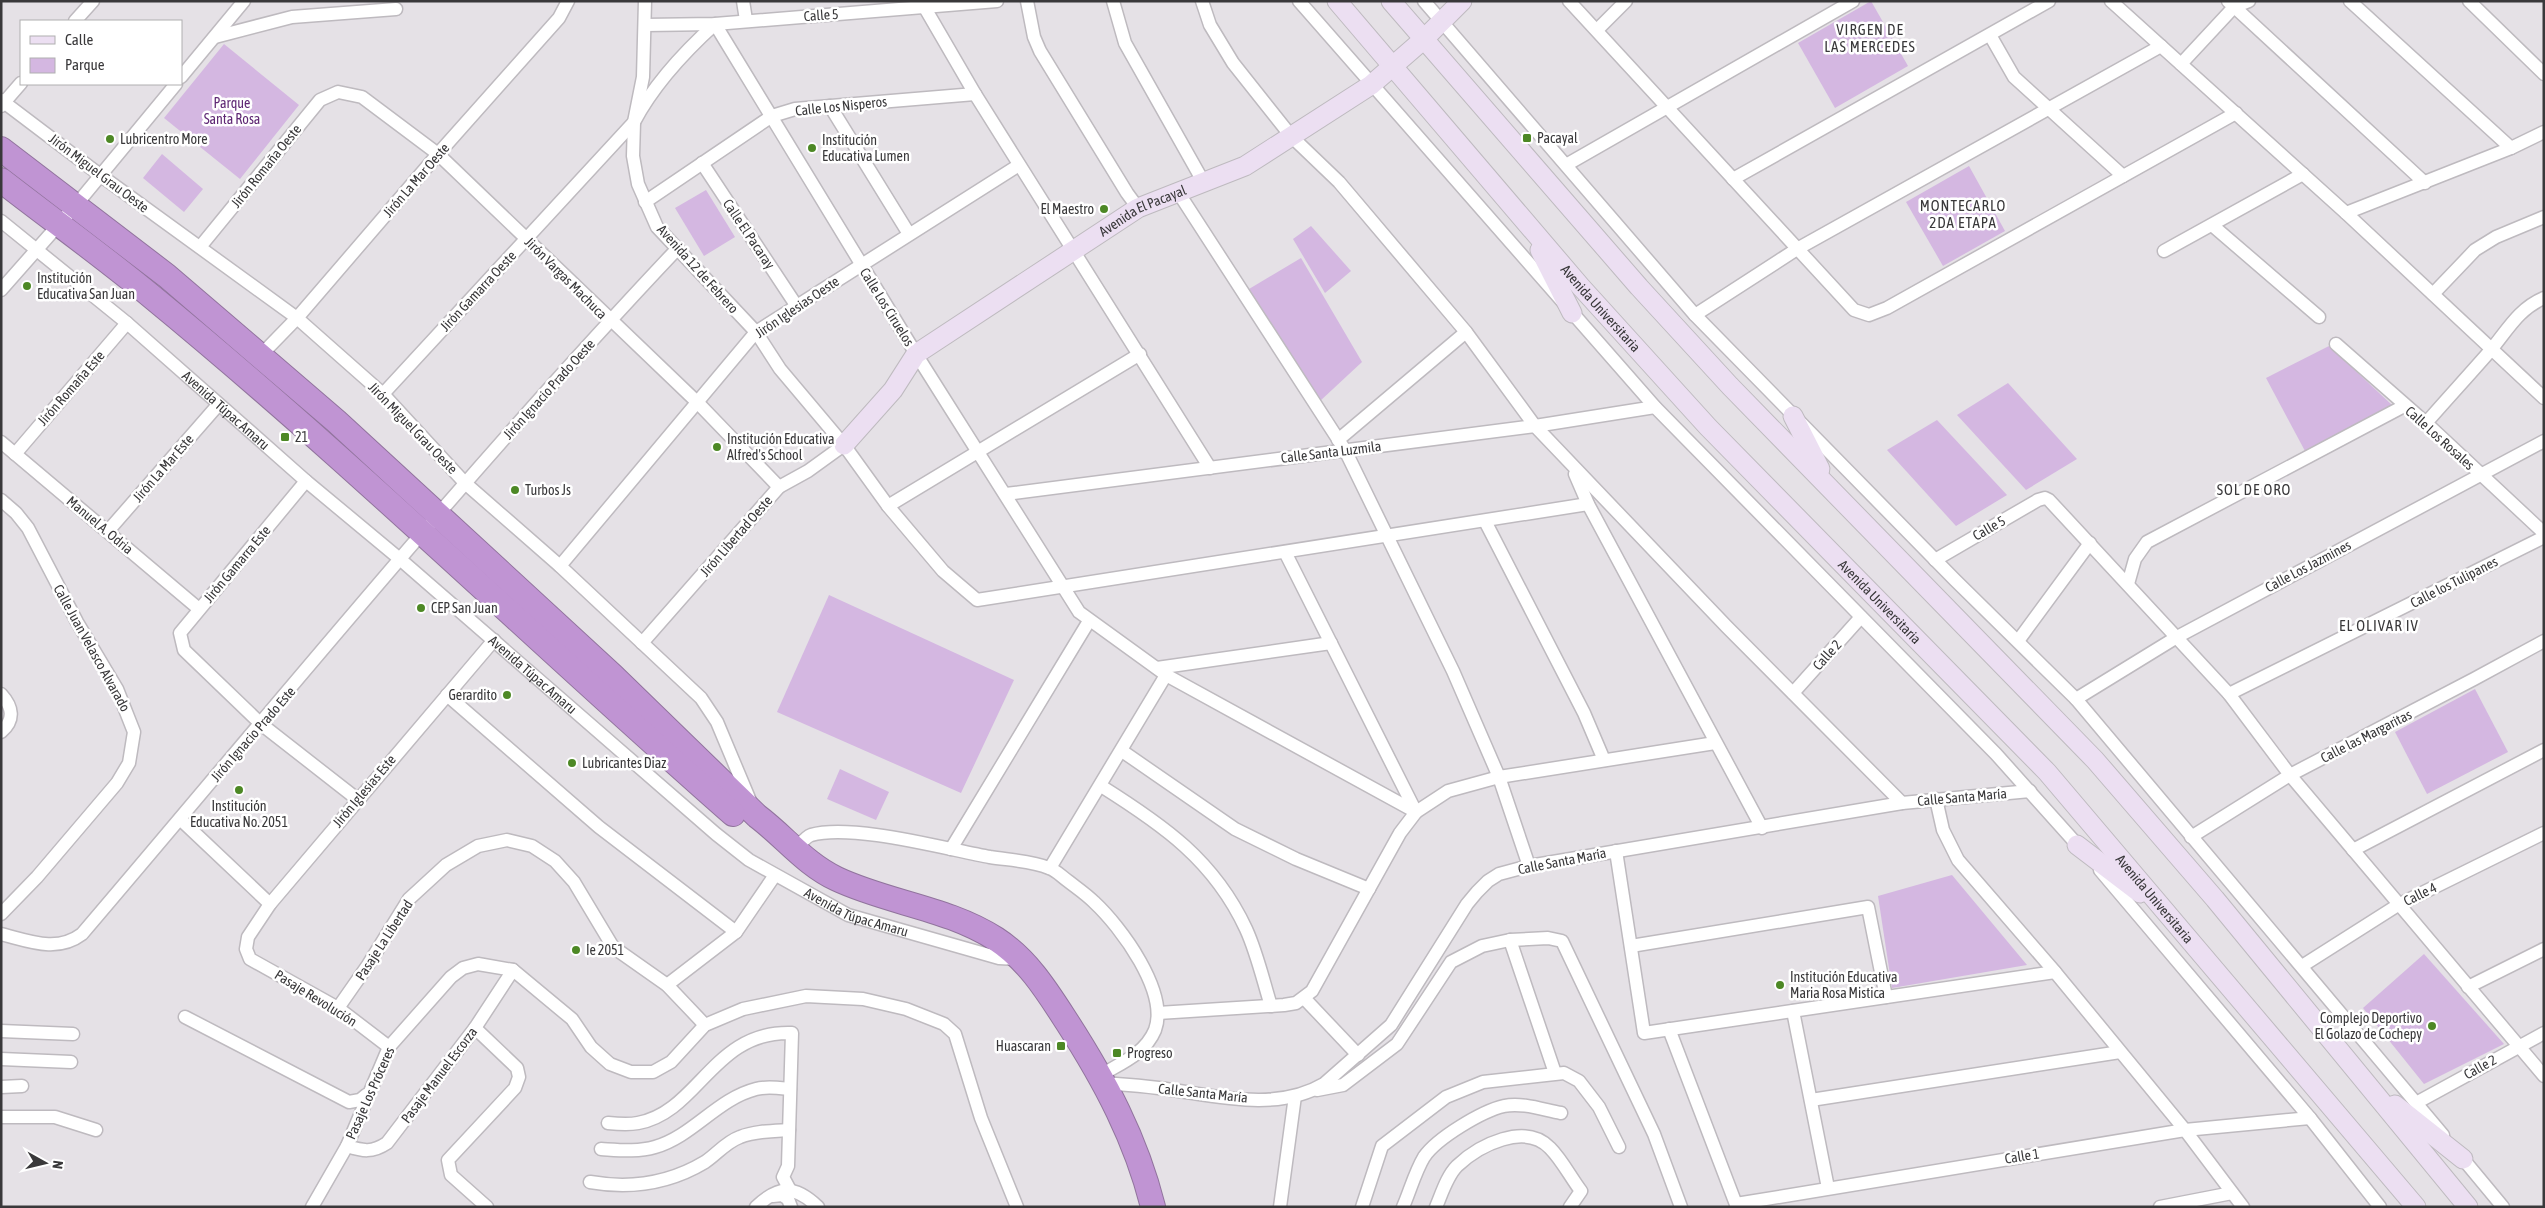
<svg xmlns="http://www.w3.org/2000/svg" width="2545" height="1208" font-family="'Asap Condensed',sans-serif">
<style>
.green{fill:#d4b7e1}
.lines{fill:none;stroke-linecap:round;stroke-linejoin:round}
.street-casing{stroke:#bebabf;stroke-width:15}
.secondary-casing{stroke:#bebabf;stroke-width:21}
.highway-casing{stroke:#91749d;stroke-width:26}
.street{stroke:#fff;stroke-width:12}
.secondary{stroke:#ecdff2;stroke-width:19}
.highway{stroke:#c094d3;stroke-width:24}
.poi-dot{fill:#4d8825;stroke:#fff;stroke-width:2}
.labels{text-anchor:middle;stroke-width:5;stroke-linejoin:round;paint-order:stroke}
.street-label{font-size:14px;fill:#39383a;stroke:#fff}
.park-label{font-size:14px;fill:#5f2874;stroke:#fff}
.poi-label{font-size:14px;fill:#39383a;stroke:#fff;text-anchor:start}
.neighbourhood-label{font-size:15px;letter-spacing:1px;fill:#39383a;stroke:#fff}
</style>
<rect width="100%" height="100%" fill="#e5e1e6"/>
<g class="green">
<polygon points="1871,1 1908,66 1835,108 1798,43"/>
<polygon points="224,44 299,105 240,179 164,118"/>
<polygon points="162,154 203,189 184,212 143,178"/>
<polygon points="1969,166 2005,231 1943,266 1906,202"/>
<polygon points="706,190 735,237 704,256 675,208"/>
<polygon points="1311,226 1351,271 1325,293 1293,239"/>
<polygon points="1301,258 1362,362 1319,402 1249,289"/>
<polygon points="2329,346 2392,405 2305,451 2266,378"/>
<polygon points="2008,383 2077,459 2026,490 1957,415"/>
<polygon points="1937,420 2007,495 1956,526 1887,450"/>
<polygon points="829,595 1014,680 961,793 777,712"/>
<polygon points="2475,689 2508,752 2427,794 2395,732"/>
<polygon points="840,769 889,792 876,820 827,799"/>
<polygon points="1952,875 2027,965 1892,988 1878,896"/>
<polygon points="2424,954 2504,1044 2424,1084 2363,1008"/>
</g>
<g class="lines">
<defs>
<g id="street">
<polyline points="645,1 643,77 634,122 633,156 638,184 657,227 756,332 780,369 844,445 888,506 943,571 977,600 1588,504"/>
<polyline points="743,1 746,20"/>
<polyline points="1027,1 1034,37 1040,51 1127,193 1138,208"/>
<polyline points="1113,1 1125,43 1204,183"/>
<polyline points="1202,1 1210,25 1233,63 1291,136 1339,182 1466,332 1535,426 1727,627 1902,803"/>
<polyline points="1299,1 1655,407 1996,754 2082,850"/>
<polyline points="1424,1 1695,315 1955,580 2076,699 2443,1135"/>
<polyline points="1569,1 1854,310 1869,315 1887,308 2236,113"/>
<polyline points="2111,1 2346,213 2544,398"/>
<polyline points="2228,1 2425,183"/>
<polyline points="2350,1 2511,148"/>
<polyline points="2469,1 2544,74"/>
<polyline points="925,8 975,94 1210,468"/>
<polyline points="75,21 93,1"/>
<polyline points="645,25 715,24 997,1"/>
<polyline points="1597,30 1626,1"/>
<polyline points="1990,35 2014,77 2123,176"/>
<polyline points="215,37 292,17 396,9"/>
<polyline points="2181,64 2234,7 2249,1"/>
<polyline points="181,77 244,1"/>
<polyline points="1,100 100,175 297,318 383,394 465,483 560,566 701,698 717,722 751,803"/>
<polyline points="1,106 21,83"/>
<polyline points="830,106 909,234"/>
<polyline points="702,163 796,305"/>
<polyline points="1566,165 1853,1"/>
<polyline points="1733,179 2049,1"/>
<polyline points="1178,192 1345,450 1453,671 1499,777 1529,866"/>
<polyline points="645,202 772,116 795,109 975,94"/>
<polyline points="2346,213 2511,148 2544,132"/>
<path id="s1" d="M1,221L127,323L306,481L401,560L716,834L749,860L848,915L999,958L1017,959"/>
<polyline points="2212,225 2319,317"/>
<polyline points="200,247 320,100 338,92 362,97 438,154 698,403 779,487"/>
<polyline points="2164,251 2303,174"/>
<polyline points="1,290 76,205 176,84"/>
<polyline points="2433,294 2475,250 2496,237 2544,217"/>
<polyline points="1695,315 1797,249 2161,46"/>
<polyline points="2336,344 2426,423 2544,533"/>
<polyline points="260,356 297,318 438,154 559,18 568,1"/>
<path d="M383,394L634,122C654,84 683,53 715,24L916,354L1079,612L1166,675L1416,812"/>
<path d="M2426,423C2447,399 2469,375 2490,351C2507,331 2518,309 2544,298"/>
<polyline points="1338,440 1466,332"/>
<polyline points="1,442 199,609"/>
<polyline points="15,454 127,323"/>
<polyline points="1575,474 1588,504 1762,828"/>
<polyline points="306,481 180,633 184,650 261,724 357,799"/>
<polyline points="1006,494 1535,426 1655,407"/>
<polyline points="1,500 16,513 28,528 77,622 117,689 134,732 129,763 117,783 37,877 1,914"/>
<polyline points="888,506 1140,354"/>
<polyline points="1485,521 1584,713 1604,760"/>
<polyline points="108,531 218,405"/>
<polyline points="1285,552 1416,812"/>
<polyline points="1935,560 2038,500 2045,498 2049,500 2229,694 2290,775 2544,1076"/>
<polyline points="560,566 756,332 1019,165"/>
<polyline points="2128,584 2135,559 2147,542 2404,406"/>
<polyline points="2018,641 2090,543"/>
<polyline points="642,643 779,487 808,471 844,445"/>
<polyline points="1157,668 1331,643"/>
<polyline points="1793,693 1861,617"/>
<path d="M1,694C13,707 15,720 1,732"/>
<polyline points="2229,694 2544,537"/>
<polyline points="447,695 599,827 736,932"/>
<polyline points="2076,699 2177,637 2544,441"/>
<polyline points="1122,751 1235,829 1296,859 1369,889"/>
<path d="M1101,786C1163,825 1214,860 1246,929C1257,953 1263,980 1271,1006"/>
<polyline points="1936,799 1943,830 1958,860 2055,972 2185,1130 2243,1207"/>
<polyline points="180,819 270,904"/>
<polyline points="2191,837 2290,775 2474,679 2544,641"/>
<polyline points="951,849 1089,621"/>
<polyline points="2353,850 2544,750"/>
<path d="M794,851C799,846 805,837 811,835C851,823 946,849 990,857C1009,860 1032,861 1049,868C1056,870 1062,877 1068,881C1077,888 1086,894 1094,902C1121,927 1169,992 1155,1030C1145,1054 1121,1063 1101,1075"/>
<polyline points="1616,851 1644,1033 2055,972"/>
<polyline points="1050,868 1166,675"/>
<polyline points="2100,870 2310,1118 2380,1207"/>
<path d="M1,934C29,941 57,953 82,934C278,704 470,468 678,248"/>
<polyline points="1510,940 1555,1073"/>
<polyline points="1631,946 1868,907 1886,997"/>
<polyline points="2302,966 2398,905 2544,833"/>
<polyline points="667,985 736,932 775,875"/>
<polyline points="2468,987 2544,949"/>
<polyline points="1304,998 1358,1055"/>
<polyline points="338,1008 368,965 409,899 446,865 478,846 507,840 532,846 555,861 574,882 613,947 667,985 705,1025"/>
<polyline points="1793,1011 1828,1188"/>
<polyline points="1158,1013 1284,1005 1296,1003 1312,991 1400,833 1416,812 1448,791 1499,777 1715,743"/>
<polyline points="185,1017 349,1102 360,1100 366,1095"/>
<polyline points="475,1028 517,1068 519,1077 515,1088 448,1160 451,1175 487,1207"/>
<polyline points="1669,1029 1737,1207"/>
<polyline points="1,1031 73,1034"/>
<polyline points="389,1047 338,1008 250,959 246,949 248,937 270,904 494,640"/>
<polyline points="1,1059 71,1062"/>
<path d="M1105,1083C1125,1085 1146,1086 1166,1089C1217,1096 1277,1112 1324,1084L1391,1025L1467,904L1477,892L1488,881L1499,874L1529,866L1902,803L2030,791"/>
<polyline points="1,1087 22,1086"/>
<polyline points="1317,1090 1343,1085 1397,1044 1451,962 1482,946 1510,940 1548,938 1562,941 1654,1134 1681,1207"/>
<polyline points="1811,1100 2120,1052"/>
<polyline points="2416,1103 2544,1033"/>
<polyline points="1,1117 55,1117 96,1130"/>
<path d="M608,1123C618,1124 628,1125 638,1123C699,1112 713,1030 792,1033L788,1166L783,1177L790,1190"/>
<path d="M347,1146C363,1151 372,1153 387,1143L475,1028L513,970"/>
<path d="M601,1149C619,1150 638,1152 655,1147C693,1136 717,1099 756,1089C767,1086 779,1088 790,1089"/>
<polyline points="2459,1154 2503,1207"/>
<path d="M590,1182C630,1189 670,1183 705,1162C717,1154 726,1142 740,1137C755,1131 773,1131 789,1130"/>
<polyline points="773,1196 782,1195 788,1199 791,1207"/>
<polyline points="1736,1204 2185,1130 2310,1118"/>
<polyline points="312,1207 347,1146 389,1047 451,977 463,968 478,964 513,970 572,1019 591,1047 610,1064 631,1072 653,1072 671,1062 705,1025 743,1009 806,996 863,999 906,1009 944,1024 955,1034 981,1118 1017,1207"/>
<path d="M756,1207C779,1185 795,1185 818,1207"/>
<polyline points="1280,1207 1295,1096"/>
<polyline points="1362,1207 1382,1146 1446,1097 1483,1082 1564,1073 1579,1081 1599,1107 1619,1147"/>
<path d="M1403,1207C1410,1191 1415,1172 1424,1157C1437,1138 1482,1111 1504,1106C1522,1102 1544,1110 1561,1113"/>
<path d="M1436,1207C1442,1193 1447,1176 1457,1166C1479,1145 1525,1122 1550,1148C1562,1160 1571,1178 1581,1191L1570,1207"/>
<polyline points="2160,1207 2232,1193"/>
</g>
<g id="secondary">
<path id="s2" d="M1337,1L1581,287L1708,427L2047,772L2416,1207"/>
<polyline points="1391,1 1639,287 1730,386 2095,760 2215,899 2468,1207"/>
<polyline points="1540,250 1572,313"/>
<polyline points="1793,416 1820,469"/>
<path id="s3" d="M844,445L893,390L916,354L1138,208L1245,166L1371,85L1424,39L1462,1"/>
<polyline points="2077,845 2140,893"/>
<polyline points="2395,1105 2463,1159"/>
</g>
<g id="highway">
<path d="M1,149L167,276L336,421L613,676L757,816C785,837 805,864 837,879C888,903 948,908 996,939C1028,960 1047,991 1067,1022C1105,1081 1136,1139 1153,1207"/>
<path d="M1,180C51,219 103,256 151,296C352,461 538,643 733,814"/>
</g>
</defs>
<use href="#street" class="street-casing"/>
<use href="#secondary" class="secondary-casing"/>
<use href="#highway" class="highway-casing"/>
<use href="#street" class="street"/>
<use href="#secondary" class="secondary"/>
<use href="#highway" class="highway"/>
</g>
<g class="poi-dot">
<rect x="1522" y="133" width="10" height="10" rx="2.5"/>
<circle cx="110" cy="139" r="5"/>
<circle cx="812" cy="148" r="5"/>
<circle cx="1104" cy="209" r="5"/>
<circle cx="27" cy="286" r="5"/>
<rect x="280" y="432" width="10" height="10" rx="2.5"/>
<circle cx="717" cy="447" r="5"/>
<circle cx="515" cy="490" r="5"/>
<circle cx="421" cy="608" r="5"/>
<circle cx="507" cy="695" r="5"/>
<circle cx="572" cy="763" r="5"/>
<circle cx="239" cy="790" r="5"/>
<circle cx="576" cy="950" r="5"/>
<circle cx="1780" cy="985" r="5"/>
<circle cx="2432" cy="1026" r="5"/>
<rect x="1056" y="1041" width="10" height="10" rx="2.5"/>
<rect x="1112" y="1048" width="10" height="10" rx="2.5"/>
</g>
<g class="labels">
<g class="street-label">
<text transform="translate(821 15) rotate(-4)" y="5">Calle 5</text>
<text transform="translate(841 106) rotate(-6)" y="5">Calle Los Nisperos</text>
<text transform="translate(266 166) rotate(-51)" y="5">Jirón Romaña Oeste</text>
<text transform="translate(99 173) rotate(37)" y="5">Jirón Miguel Grau Oeste</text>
<text transform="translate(416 180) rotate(-49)" y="5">Jirón La Mar Oeste</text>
<text dy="5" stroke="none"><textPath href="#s3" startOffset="385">Avenida El Pacayal</textPath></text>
<text transform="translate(749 234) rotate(56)" y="5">Calle El Pacaray</text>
<text transform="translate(698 269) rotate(48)" y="5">Avenida 12 de Febrero</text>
<text transform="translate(566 278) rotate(45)" y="5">Jirón Vargas Machuca</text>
<text transform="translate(478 291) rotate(-47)" y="5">Jirón Gamarra Oeste</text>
<text transform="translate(797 307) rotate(-34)" y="5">Jirón Iglesias Oeste</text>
<text transform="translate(887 307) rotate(58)" y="5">Calle Los Ciruelos</text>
<text dy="5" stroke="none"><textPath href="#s2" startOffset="405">Avenida Universitaria</textPath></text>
<text transform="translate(71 388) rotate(-49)" y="5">Jirón Romaña Este</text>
<text transform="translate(549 389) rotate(-48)" y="5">Jirón Ignacio Prado Oeste</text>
<text dy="5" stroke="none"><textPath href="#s1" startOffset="294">Avenida Túpac Amaru</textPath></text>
<text transform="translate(413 428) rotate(46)" y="5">Jirón Miguel Grau Oeste</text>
<text transform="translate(2440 438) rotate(42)" y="5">Calle Los Rosales</text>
<text transform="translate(1331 452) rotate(-7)" y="5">Calle Santa Luzmila</text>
<text transform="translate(163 468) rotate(-49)" y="5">Jirón La Mar Este</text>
<text transform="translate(100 525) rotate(40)" y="5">Manuel A. Odria</text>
<text transform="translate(1989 528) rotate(-30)" y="5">Calle 5</text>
<text transform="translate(736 536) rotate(-49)" y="5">Jirón Libertad Oeste</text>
<text transform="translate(237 564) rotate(-50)" y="5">Jirón Gamarra Este</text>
<text transform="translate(2308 566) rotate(-28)" y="5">Calle Los Jazmines</text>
<text transform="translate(2454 582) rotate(-27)" y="5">Calle los Tulipanes</text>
<text dy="5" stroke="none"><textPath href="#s2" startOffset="810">Avenida Universitaria</textPath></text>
<text transform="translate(92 648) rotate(61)" y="5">Calle Juan Velasco Alvarado</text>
<text transform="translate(1827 655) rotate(-48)" y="5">Calle 2</text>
<text dy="5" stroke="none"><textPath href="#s1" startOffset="699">Avenida Túpac Amaru</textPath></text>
<text transform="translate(253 734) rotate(-49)" y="5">Jirón Ignacio Prado Este</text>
<text transform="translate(2366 736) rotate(-27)" y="5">Calle las Margaritas</text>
<text transform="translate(364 791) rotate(-50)" y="5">Jirón Iglesias Este</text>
<text transform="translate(1962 797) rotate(-5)" y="5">Calle Santa María</text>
<text transform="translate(1562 861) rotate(-11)" y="5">Calle Santa María</text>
<text transform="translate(2420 894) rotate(-26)" y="5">Calle 4</text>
<text dy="5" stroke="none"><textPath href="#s2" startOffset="1215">Avenida Universitaria</textPath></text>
<text dy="5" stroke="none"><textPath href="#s1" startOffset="1104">Avenida Túpac Amaru</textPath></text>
<text transform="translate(384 940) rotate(-57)" y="5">Pasaje La Libertad</text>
<text transform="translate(316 998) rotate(32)" y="5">Pasaje Revolución</text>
<text transform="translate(2480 1067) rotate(-29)" y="5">Calle 2</text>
<text transform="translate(439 1075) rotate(-53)" y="5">Pasaje Manuel Escorza</text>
<text transform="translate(370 1093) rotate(-66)" y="5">Pasaje Los Próceres</text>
<text transform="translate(1203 1093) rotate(6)" y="5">Calle Santa María</text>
<text transform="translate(2022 1156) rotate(-9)" y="5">Calle 1</text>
</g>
<g class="park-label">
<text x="232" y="108">Parque<tspan x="232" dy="16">Santa Rosa</tspan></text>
</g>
<g class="poi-label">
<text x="1537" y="143">Pacayal</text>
<text x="120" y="144">Lubricentro More</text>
<text x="822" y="145">Institución<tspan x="822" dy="16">Educativa Lumen</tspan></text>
<text x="1094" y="214" text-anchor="end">El Maestro</text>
<text x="37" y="283">Institución<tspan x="37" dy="16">Educativa San Juan</tspan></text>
<text x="295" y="442">21</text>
<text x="727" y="444">Institución Educativa<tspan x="727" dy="16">Alfred's School</tspan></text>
<text x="525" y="495">Turbos Js</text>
<text x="431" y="613">CEP San Juan</text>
<text x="497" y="700" text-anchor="end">Gerardito</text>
<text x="582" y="768">Lubricantes Diaz</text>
<text x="239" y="811" text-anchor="middle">Institución<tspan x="239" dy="16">Educativa No. 2051</tspan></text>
<text x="586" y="955">Ie 2051</text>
<text x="1790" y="982">Institución Educativa<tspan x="1790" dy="16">Maria Rosa Mistica</tspan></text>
<text x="2422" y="1023" text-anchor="end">Complejo Deportivo<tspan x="2422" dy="16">El Golazo de Cochepy</tspan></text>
<text x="1051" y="1051" text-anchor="end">Huascaran</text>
<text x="1127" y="1058">Progreso</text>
</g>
<g class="neighbourhood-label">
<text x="1870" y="35">VIRGEN DE<tspan x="1870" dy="17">LAS MERCEDES</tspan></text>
<text x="1963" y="211">MONTECARLO<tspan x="1963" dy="17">2DA ETAPA</tspan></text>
<text x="2254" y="495">SOL DE ORO</text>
<text x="2379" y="631">EL OLIVAR IV</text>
</g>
</g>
<rect width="2545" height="1208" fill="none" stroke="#39383a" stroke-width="5"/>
<rect x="20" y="20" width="162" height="65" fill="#ffffff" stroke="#b0afb0"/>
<rect x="30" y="36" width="25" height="8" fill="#ecdff2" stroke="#b0afb0"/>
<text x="65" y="45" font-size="15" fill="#39383a">Calle</text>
<rect x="30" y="58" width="25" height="15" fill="#d4b7e1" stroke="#b0afb0"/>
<text x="65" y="70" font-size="15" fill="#39383a">Parque</text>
<g transform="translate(45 1163) rotate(98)" stroke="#ffffff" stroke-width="4" paint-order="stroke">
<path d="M0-4L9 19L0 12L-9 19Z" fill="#39383a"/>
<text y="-8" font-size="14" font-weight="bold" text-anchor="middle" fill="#39383a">N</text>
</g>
</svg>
